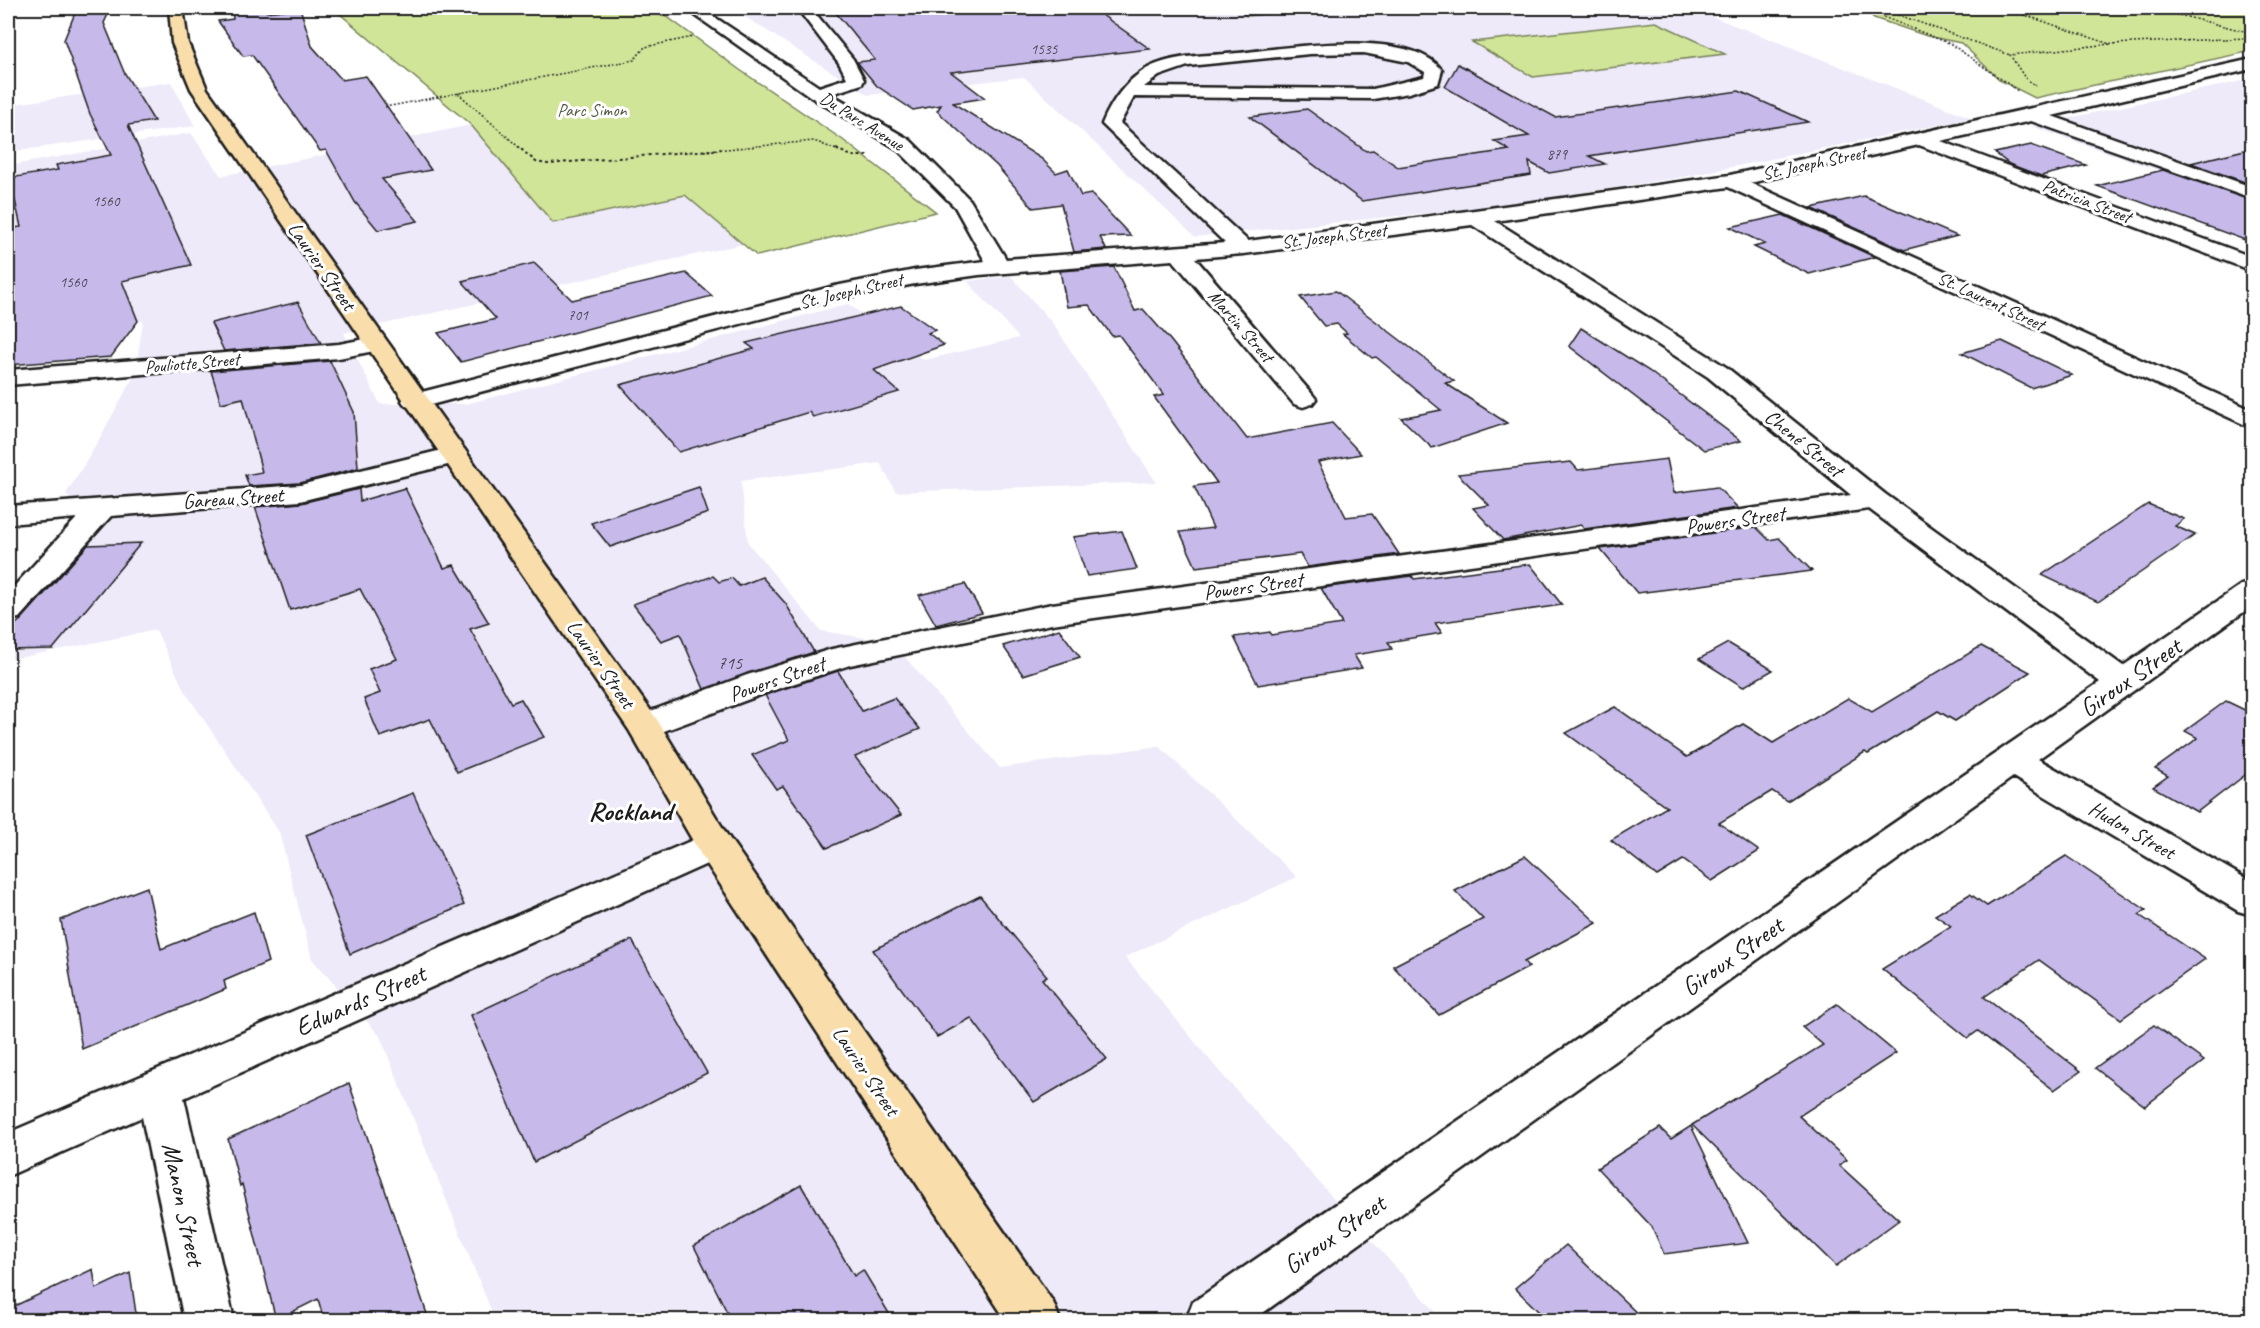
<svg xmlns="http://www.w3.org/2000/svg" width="2260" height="1328" font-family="Caveat,sans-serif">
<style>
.built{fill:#eeeaf9}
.green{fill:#d1e599;stroke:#76805a;stroke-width:1.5}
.building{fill:#c7baeb;stroke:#1c1c1c;stroke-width:1.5}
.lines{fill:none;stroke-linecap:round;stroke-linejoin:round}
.minor-casing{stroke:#1c1c1c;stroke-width:5}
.major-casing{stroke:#1c1c1c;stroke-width:5}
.path-far1{stroke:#1c1c1c;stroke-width:1.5;stroke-dasharray:2 2;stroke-linecap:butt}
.path{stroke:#1c1c1c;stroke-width:2;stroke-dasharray:3 3;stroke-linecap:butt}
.minor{fill:#fff;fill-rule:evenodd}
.major{fill:#f9deab;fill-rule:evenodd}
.labels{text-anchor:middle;stroke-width:6;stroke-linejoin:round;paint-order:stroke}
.far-number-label{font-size:15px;fill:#474450}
.far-park-label{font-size:18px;fill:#525842;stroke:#fff}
.far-street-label{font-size:18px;fill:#1c1c1c;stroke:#fff}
.number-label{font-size:18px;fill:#474450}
.street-label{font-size:21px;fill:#1c1c1c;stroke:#fff}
.near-street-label{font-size:26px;fill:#1c1c1c;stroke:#fff}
.district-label{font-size:27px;font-weight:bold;fill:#1c1c1c;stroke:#fff}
</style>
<rect width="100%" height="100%" fill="#fff"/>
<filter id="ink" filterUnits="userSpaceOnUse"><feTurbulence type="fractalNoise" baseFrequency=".0167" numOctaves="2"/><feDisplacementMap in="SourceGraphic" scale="12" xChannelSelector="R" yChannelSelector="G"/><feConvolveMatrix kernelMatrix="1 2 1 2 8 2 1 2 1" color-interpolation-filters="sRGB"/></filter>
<g filter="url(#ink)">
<g class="built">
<polygon points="731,8 1690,8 1972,118 1683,177 1495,206 1195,237 1024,77 868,95"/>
<polygon points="2252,79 2252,203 2031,126"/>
<polygon points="171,82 195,126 8,152 8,105"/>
<polygon points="471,125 553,223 685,195 743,244 344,333 380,404 466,404 848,304 924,360 1019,338 967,281 1011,276 1054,325 1156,482 896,492 880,463 741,481 748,543 821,631 892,642 1000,768 1159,746 1297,877 1125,957 1218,1070 1443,1320 495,1320 380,1036 312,959 279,832 184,690 156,630 8,660 8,623 90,526 66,494 92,452 135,374 143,321 8,324 8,166 191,133 221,176"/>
</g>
<g class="green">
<polygon points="333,8 655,8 740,70 843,140 936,212 757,256 685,195 553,223 471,125"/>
<polygon points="1235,8 1318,8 1247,16"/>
<polygon points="1863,8 2252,8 2252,51 2035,98 2001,81 1961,43 1927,36 1874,18"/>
<polygon points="1656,22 1725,54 1533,77 1472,42"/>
</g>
<g class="building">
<polygon points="77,8 111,8 104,23 124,72 154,121 128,125 191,265 122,281 138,321 111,357 8,365 8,229 21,227 10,178 58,170 56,165 111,155 90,114 64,40"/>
<polygon points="232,8 267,8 267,12 300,8 312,46 342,80 366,76 431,170 382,179 418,221 378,230 355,202 326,150 320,151 252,55 243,56 218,21 233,19"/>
<polygon points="832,8 1092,8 1150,49 951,72 985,98 953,103 1042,159 1056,173 1068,169 1081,196 1091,194 1131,236 1100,237 1106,249 1074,252 1061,204 1033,208 997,166 937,111 941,105 913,110 877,86 857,62 875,60"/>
<polygon points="1458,64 1555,117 1739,91 1808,122 1589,156 1605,164 1549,173 1529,162 1531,175 1362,201 1250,117 1307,109 1366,151 1373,150 1398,167 1509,150 1494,141 1529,136 1445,87"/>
<polygon points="2031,145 2086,165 2041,176 2009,164 1995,153"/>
<polygon points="2253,148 2253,185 2191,163"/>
<polygon points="2163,170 2253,201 2253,243 2097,186"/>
<polygon points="1864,196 1957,236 1904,250 1811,208"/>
<polygon points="1783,215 1875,257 1809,274 1754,247 1765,244 1730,227"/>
<polygon points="534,263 572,300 686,273 712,296 461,362 438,333 496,319 462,281"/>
<polygon points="1114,267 1135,311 1143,309 1171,341 1247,439 1332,423 1361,454 1318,462 1346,517 1372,514 1399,554 1308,567 1300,554 1196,567 1180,532 1213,528 1194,486 1217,483 1154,397 1164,395 1119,335 1112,336 1089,305 1067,307 1060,271"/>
<polygon points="1336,291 1454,381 1445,383 1507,423 1432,448 1401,418 1441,410 1376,357 1372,358 1343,334 1347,333 1337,324 1324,326 1300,297"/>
<polygon points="298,302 321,343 224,351 211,323"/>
<polygon points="901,306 935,330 928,333 944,345 874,370 899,392 813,417 809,412 679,452 620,385 754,349 746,343"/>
<polygon points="1581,328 1649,371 1741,441 1704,450 1569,346"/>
<polygon points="2002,341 2072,375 2031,388 1962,353"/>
<polygon points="330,361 354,412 358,468 300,483 249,486 245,475 262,472 243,398 221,403 211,371"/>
<polygon points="1667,459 1674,493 1717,487 1738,508 1584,529 1581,525 1503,540 1473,508 1489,505 1458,474 1571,462 1578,470"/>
<polygon points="699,487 708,513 610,547 591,523"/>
<polygon points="405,488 444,568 454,565 489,623 470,629 511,703 521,699 544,737 457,772 430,719 380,737 364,699 380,693 369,669 397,659 360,589 290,610 255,507 301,503 359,489 360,501"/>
<polygon points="2148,504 2184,519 2175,526 2195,535 2098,602 2042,575"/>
<polygon points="1756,527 1769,540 1779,538 1812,571 1637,593 1600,549"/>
<polygon points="1122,531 1137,569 1087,576 1073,537"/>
<polygon points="141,543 53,649 8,650 8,630 21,620 88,545"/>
<polygon points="1530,564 1562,605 1435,623 1442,633 1388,642 1392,649 1354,655 1362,668 1258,685 1234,637 1270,632 1271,635 1342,624 1321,588 1412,576 1414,579"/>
<polygon points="713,576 719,582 732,578 739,586 762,577 786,604 814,652 704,689 680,634 661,641 633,604"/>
<polygon points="965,584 982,613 936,625 919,595"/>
<polygon points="1059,629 1080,657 1023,675 1003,646"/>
<polygon points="1728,643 1773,670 1743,687 1699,659"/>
<polygon points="1981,646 2030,672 1955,721 1938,711 1868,754 1865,752 1787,801 1772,791 1719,823 1759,851 1712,881 1683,860 1657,876 1611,840 1667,807 1566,733 1615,707 1687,757 1743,724 1773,743 1848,698 1872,712"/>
<polygon points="838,671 862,711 894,698 920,729 855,757 901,815 827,848 783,786 776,789 752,755 789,740 765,695"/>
<polygon points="2226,701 2253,714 2253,769 2197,812 2153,787 2168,776 2155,769 2198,738 2185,731"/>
<polygon points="413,793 464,905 350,954 306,835"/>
<polygon points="1525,856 1597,923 1524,962 1529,967 1439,1015 1393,966 1483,919 1455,891"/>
<polygon points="2066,856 2146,910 2139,915 2205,959 2121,1019 2039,960 1984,997 2081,1071 2054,1090 1978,1031 1968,1038 1882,969 1951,926 1935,915 1970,894 1987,906"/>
<polygon points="147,887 161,949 254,912 268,962 224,981 226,989 82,1049 61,920"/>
<polygon points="980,896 1047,976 1042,979 1107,1059 1034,1102 971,1018 937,1037 873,950"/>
<polygon points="632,940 707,1073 534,1162 471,1015"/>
<polygon points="1837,1004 1896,1053 1799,1116 1847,1160 1839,1165 1899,1220 1836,1266 1692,1125 1823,1045 1802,1027"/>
<polygon points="2154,1025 2204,1061 2145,1106 2095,1068"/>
<polygon points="349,1083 429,1320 324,1320 318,1299 276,1320 242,1184 240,1186 228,1139"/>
<polygon points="1691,1126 1748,1243 1664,1254 1652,1227 1597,1168 1660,1128 1671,1139"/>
<polygon points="801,1185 854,1276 863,1270 893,1320 731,1320 694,1246"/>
<polygon points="1566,1245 1644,1320 1547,1320 1515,1288"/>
<polygon points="93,1269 96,1289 130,1273 137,1320 8,1320 8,1309"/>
</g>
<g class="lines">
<defs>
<g id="minor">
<path d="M685,8H701L819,87L847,78L839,63L797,8H811L853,59L864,80L862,84L831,94L910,140L970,200L1006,259L1225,243L1102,124C1111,102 1126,80 1148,68C1176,54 1208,56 1238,53C1284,48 1410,27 1442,70L1438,84L1409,93L1373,99L1134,97L1120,123L1248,241L1730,175L2252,59V69L2052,116L2252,187V199L2031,121L1941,141L2252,257V271L1919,145L1750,183L2252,410V428L1728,187L1495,221L1726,367L1885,494L2123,666L2241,585L2252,583V606L2038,759L2252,882V915L2238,911L2013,777L1253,1320H1186L1193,1302L2100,682L1869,509L1052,624L850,665L771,691L656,734L644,738L632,734L627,726L632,718L747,675L832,649L1052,604L1851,495L1708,377L1472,225L1243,254L1195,258L1312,394L1316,399L1312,404L1303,407L1294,404L1173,260L979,275L915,284L836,299L415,409L406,406L402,401L406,396L835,286L915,270L985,261L955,207L896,148L811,97ZM1364,53L1408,62L1425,72L1424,77L1373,89L1144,87L1159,76L1188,66L1310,54Z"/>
<polygon points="375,337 384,339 387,344 384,349 339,358 8,385 8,370 339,344"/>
<polygon points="454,447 464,449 468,455 464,461 300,501 111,516 19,618 8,620 8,593 77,518 8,524 8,506 300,485"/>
<polygon points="714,831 727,835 733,845 727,855 184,1098 234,1320 184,1320 142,1117 8,1176 8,1133"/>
</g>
<polygon id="major" points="169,8 183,8 188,43 207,89 656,718 727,835 1053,1302 1060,1320 1006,1320 701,855 629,730 191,89 172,43"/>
</defs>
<use href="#minor" class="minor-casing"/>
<use href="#major" class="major-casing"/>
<g class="path-far1">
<polyline points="1861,8 1951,44 2018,91"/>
<polyline points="1879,8 2010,55"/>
<polyline points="2004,8 2110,44 2010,55 2025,78 2036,86"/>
<polyline points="2110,44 2247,38 2248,32 2150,8"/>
<polyline points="458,93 523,151"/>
<polyline points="385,107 634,60 645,47 693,37"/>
<polyline points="704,151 814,141 839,151"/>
</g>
<g class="path">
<polyline points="521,149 536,162 548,164 721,149"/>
<polyline points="836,149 852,156 870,156"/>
</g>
<use href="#minor" class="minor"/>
<use href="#major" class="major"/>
</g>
</g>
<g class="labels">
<g class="far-number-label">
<text x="1044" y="54">1535</text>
<text x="1557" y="159">879</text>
<text x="106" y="206">1560</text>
<text x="73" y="287">1560</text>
<text x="578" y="320">701</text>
</g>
<g class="far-park-label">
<text x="592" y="116">Parc Simon</text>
</g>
<g class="far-street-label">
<text transform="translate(862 121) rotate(32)" y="6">Du Parc Avenue</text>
<text transform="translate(1814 163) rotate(-12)" y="6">St. Joseph Street</text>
<text transform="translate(2087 201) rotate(21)" y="6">Patricia Street</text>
<text transform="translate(1334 236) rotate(-7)" y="6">St. Joseph Street</text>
<text transform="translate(851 291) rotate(-13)" y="6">St. Joseph Street</text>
<text transform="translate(1991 301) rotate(25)" y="6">St. Laurent Street</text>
<text transform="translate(1241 326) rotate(49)" y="6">Martin Street</text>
<text transform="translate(192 363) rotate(-5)" y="6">Pouliotte Street</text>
</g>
<g class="number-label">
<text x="730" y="669">715</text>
</g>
<g class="street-label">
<text transform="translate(322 266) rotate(55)" y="7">Laurier Street</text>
<text transform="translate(1804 443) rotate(39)" y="7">Chené Street</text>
<text transform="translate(233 498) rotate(-4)" y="7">Gareau Street</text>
<text transform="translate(1735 520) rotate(-8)" y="7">Powers Street</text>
<text transform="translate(1253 586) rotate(-8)" y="7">Powers Street</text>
<text transform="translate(601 664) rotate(55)" y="7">Laurier Street</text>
<text transform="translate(777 679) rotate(-19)" y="7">Powers Street</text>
<text transform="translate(2132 830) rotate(30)" y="7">Hudon Street</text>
<text transform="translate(866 1071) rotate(56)" y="7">Laurier Street</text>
</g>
<g class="near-street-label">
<text transform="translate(2130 677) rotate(-35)" y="9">Giroux Street</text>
<text transform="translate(1732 956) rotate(-35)" y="9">Giroux Street</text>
<text transform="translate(360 1000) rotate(-24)" y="9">Edwards Street</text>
<text transform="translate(184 1204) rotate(78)" y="9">Manon Street</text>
<text transform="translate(1334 1234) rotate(-35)" y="9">Giroux Street</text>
</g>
<g class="district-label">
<text x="630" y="820">Rockland</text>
</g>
</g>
<rect width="2260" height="1328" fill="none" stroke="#fff" stroke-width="30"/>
<rect x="15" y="15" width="2230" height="1298" fill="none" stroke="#1c1c1c" stroke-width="2" filter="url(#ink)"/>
</svg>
